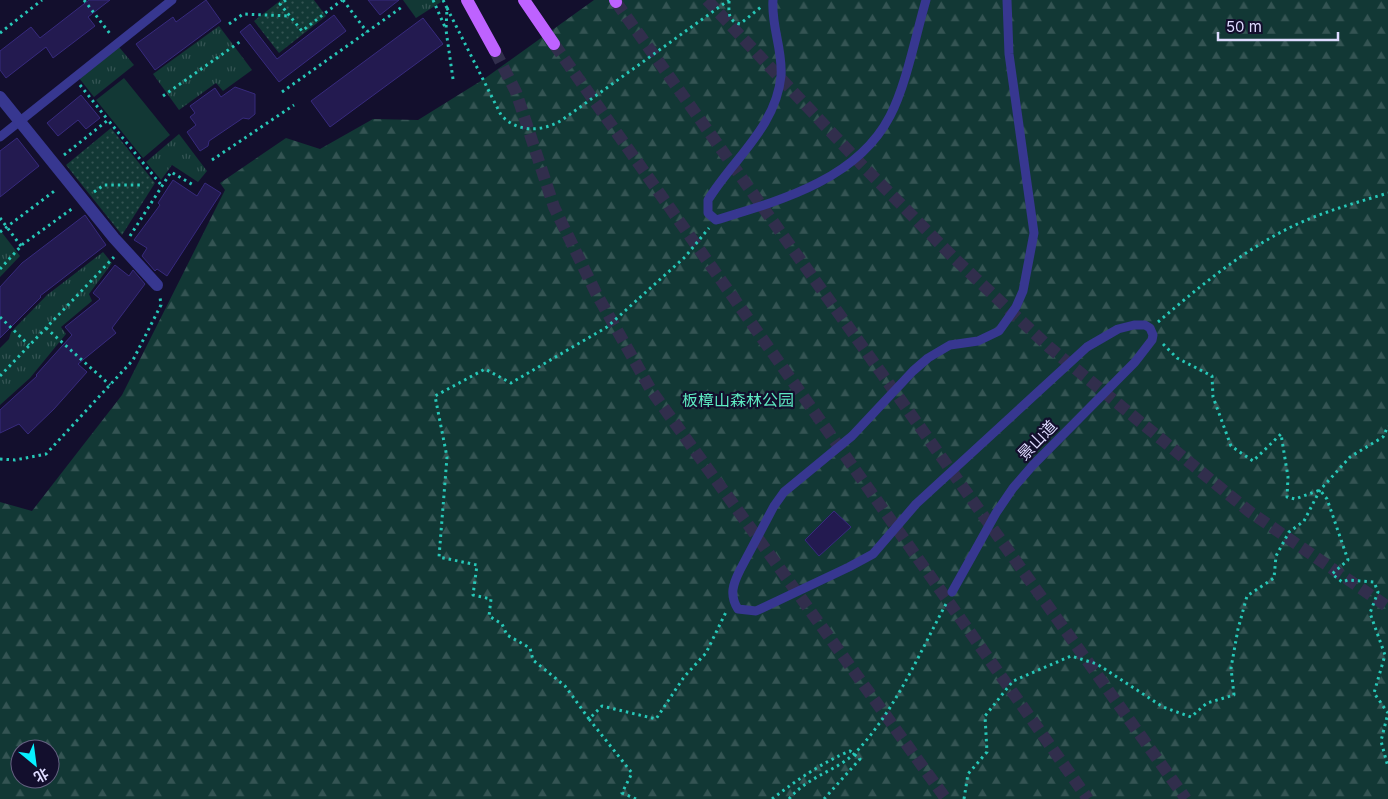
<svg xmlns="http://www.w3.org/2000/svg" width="1388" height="799" font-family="Inter,'Noto Sans SC',sans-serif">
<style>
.grass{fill:url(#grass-tufts)}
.forest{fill:url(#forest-firs);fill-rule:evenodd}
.park{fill:url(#park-dots)}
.pitch{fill:#123835}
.building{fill:#231a50;stroke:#372a7d}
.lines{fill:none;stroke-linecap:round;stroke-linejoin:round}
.primary-tunnel{stroke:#312e4c;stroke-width:12;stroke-dasharray:12 6;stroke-linecap:butt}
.path{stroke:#27c8b8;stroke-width:3;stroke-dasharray:2.5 4;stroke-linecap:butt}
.service{stroke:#373790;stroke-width:9}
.minor{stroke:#373790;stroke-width:12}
.primary{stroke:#be62ff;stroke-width:12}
.labels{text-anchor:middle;stroke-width:4.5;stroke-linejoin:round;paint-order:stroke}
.park-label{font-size:16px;fill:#5deac1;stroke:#130f2d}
.street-label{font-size:16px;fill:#dedbff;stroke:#130f2d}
</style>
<defs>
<pattern id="grass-tufts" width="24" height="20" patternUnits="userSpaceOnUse" patternTransform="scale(1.25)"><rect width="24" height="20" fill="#123835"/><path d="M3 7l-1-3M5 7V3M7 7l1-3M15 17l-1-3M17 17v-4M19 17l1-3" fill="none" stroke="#345453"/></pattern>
<pattern id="forest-firs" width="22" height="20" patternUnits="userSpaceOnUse" patternTransform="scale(1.25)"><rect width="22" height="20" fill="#123835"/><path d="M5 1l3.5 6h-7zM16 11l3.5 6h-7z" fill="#345453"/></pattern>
<pattern id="park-dots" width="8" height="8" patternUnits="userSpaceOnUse" patternTransform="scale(1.25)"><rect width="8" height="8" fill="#123835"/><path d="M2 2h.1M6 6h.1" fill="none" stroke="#345453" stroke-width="1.8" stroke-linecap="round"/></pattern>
</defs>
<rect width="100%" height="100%" fill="#130f2d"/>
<g class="grass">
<polygon points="403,0 440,0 441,2 416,18"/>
<polygon points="219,26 252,70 223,91 216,83 179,110 153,74"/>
<polygon points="119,47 134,65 94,97 79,78"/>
<polygon points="179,134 207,171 198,182 172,165 161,180 146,162"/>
<polygon points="0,230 20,256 0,277"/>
<polygon points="103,252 112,263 89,294 92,301 61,327 66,334 30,378 0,405 0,348 9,339 11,332 47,295"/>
</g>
<path class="forest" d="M594,0H1388V799H0V502L32,511L122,395L225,190L220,183L286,138L320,149L373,119L418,120L484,79ZM20,749H50V779H20Z"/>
<g class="park">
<polygon points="281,0 314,0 326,16 279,53 254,21"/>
<polygon points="111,128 155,183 122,235 66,165"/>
</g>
<polygon class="pitch" points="124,78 170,135 143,158 96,100"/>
<g class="building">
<polygon points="89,0 110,0 88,17 95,26 53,58 46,47 6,78 0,70 0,51 31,27 40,38"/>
<polygon points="206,0 221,21 155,70 136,44 173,17 176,22"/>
<polygon points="368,0 399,0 380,15"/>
<polygon points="334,15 346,31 279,82 240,32 250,24 277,59"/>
<polygon points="423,18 443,44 330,127 311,101"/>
<polygon points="235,87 255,94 255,114 249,119 243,118 209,141 208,146 200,151 187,132 196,125 190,117 195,113 190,106 215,88 221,97"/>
<polygon points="81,95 100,118 86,129 78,120 58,136 47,123"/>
<polygon points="17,138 39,166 0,197 0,151"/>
<polygon points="173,180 197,196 205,183 221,193 167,276 157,269 155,271 142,256 147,248 134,240 160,205 158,203"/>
<polygon points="85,215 106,245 40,296 41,297 0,338 0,287 22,263"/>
<polygon points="115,265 129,276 133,270 145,284 112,328 116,333 78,364 87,372 54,409 28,434 19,424 0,433 0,410 37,376 36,375 72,335 65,327 100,299 93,293"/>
<polygon points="834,511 851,527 819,556 805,540"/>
</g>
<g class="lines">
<g class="primary-tunnel">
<polyline points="707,0 861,164 954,258 1049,347 1250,512 1388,607"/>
<polyline points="616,2 1186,799"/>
<polyline points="554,44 1088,799"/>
<polyline points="495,51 516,92 554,207 596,293 651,390 946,799"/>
</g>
<g class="path">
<polyline points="84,0 111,35"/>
<polyline points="286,0 280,4 302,31 342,0"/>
<polyline points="343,0 367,32"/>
<polyline points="433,0 445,27"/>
<polyline points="443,0 447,8 446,30 453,79"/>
<path d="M729,1C729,11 727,21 740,24L761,7"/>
<path d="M447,8L501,115C517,133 543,132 562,120L729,0"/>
<polyline points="229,24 243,14 289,16"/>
<polyline points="0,33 42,0"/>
<polyline points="80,85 108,120"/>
<polyline points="282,92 402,7"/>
<polyline points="163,96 241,41"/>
<polyline points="64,155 108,120 162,186"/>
<polyline points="212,160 294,105"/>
<polyline points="94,192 104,185 141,185"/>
<polyline points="0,218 21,246"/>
<polyline points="0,232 57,189"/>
<polyline points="130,236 171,172 195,186"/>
<polyline points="0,269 23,244 73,208"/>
<polyline points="0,317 29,345"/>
<path d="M1158,322C1199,287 1242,251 1291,227C1322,212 1355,203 1388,193"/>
<polyline points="46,328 110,385"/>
<polyline points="1163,344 1177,358 1212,376 1213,397 1231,446 1253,461 1281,434 1288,477 1287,497 1295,499 1320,490 1327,499 1348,560 1332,574 1342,582 1348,580 1374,582 1378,592 1370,613 1385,655 1374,693 1388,713 1381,741 1388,767"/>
<polyline points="0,376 114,257"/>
<polyline points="0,459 15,460 46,454 133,360 161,305 160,297"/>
<polyline points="589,719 565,686 533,660 530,648 507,635 502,624 489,616 491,599 473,595 477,565 439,557 447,457 435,396 485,369 511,383 607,327 685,257 709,228"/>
<polyline points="636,799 622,793 632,773 589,719 602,706 656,719 684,677 706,653 726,612"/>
<path d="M772,799C797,780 821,763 850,751L860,759L824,799"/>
<path d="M789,799C809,775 838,771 857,751C896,709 920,652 947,602"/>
<polyline points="964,799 968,774 987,752 985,716 1013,681 1071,656 1097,664 1163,707 1191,717 1207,703 1234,695 1231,668 1238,629 1247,596 1274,578 1276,556 1289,532 1304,521 1320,490 1350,457 1383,437 1388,426"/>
</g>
<g class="service">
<path d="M773,0C771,26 783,50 781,76C776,127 733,159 708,200V213L716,220C779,201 857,180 890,116C906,86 916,34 926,0"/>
<polyline points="0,137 172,0"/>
<path d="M952,592L996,513L1013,488L1033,465L1135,362L1152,340L1153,335L1150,328L1145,325H1134L1118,329L1087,347L916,504L873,554L849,567L756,611L738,609C729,595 733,584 740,570L774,506L784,492L852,436L913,371L928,358L950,345L978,341L999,331L1016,307L1023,291L1034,233L1009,54L1007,0"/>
</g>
<polyline class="minor" points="0,97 114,238 157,285"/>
<g class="primary">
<polyline points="467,0 495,51"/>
<polyline points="524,0 554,44"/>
<polyline points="615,0 616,2"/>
</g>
</g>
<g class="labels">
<g class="park-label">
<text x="738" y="406">板樟山森林公园</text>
</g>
<g class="street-label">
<text transform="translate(1037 440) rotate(-46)" y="6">景山道</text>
</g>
</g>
<g transform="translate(35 764) rotate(151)"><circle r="24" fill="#130f2d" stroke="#646181"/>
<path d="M0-4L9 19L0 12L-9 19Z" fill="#07f0ff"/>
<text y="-8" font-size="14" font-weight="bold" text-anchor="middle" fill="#dedbff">北</text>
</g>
<path d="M1218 32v8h120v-8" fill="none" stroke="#dedbff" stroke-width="2.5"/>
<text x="1226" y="32" font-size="15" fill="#dedbff" stroke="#130f2d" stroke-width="4" paint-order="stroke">50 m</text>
</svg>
